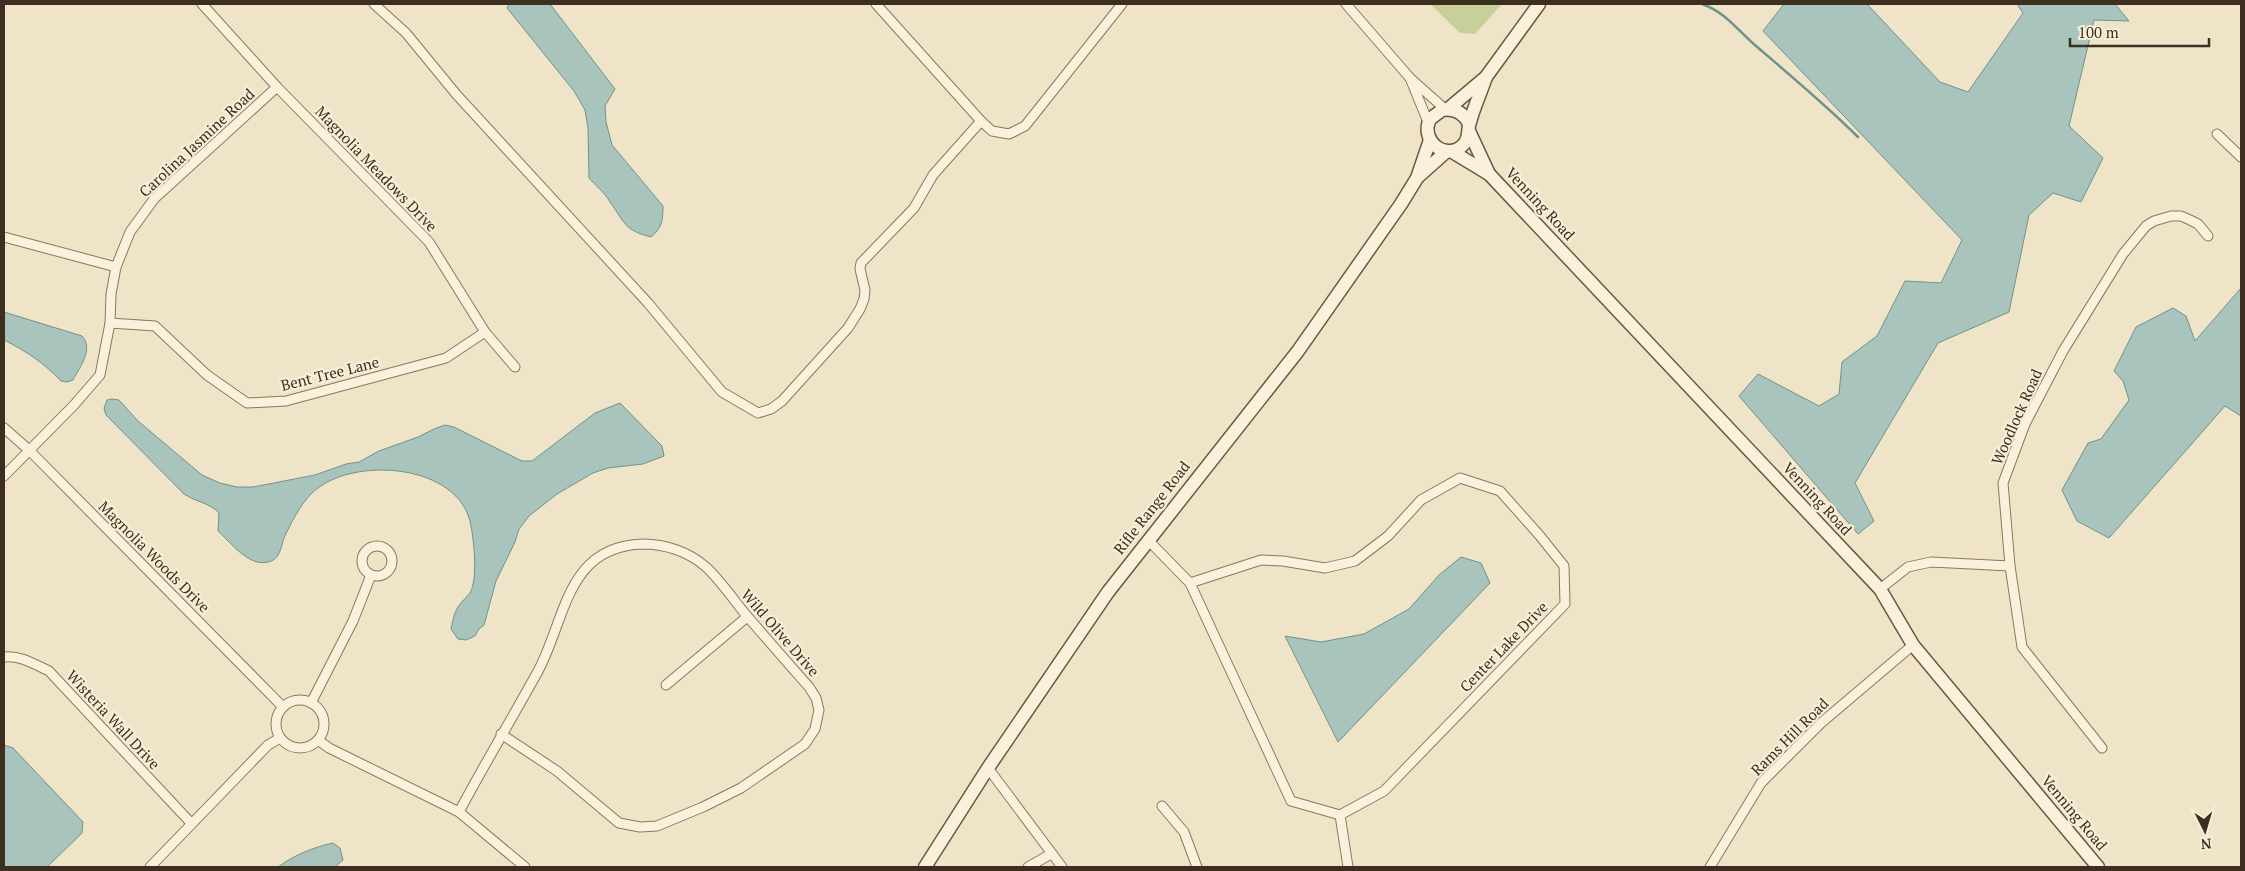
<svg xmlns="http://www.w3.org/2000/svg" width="2245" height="871" font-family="'PT Serif',serif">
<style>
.green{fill:#c9cf9b}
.water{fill:#a9c4bc;stroke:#6f938a}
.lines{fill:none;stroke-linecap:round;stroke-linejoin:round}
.stream{stroke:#6f938a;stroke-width:2.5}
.minor-casing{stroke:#8d765c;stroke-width:11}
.secondary-casing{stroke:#6f573f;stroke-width:15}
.minor{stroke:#faf1dc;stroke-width:9}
.secondary{stroke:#faf1dc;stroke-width:12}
.labels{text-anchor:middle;stroke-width:4.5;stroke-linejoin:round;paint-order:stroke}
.street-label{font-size:15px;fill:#3d2e20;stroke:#f7eed8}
</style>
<rect width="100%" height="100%" fill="#f0e4c8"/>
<polygon class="green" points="1430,4 1502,4 1475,34 1460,33"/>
<g class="water">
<path d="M509,4H550L615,89L605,106L606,122L612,145L663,206C663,220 662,228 651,237C624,230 625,223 610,202C605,193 596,186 589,178L588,128L585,110L574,91L507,8Z"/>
<polygon points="1784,4 1867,4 1940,82 1968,92 2023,13 2017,4 2115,4 2129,21 2094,20 2069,126 2103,158 2081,202 2053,193 2029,215 2009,312 1938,343 1855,483 1874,521 1858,534 1739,396 1758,374 1819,406 1839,394 1842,362 1877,336 1905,281 1941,283 1962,240 1763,31"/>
<polygon points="2241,288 2241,416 2225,406 2109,538 2077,521 2062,490 2088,443 2101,439 2129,400 2123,381 2114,371 2136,327 2173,308 2186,316 2195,341"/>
<path d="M4,312L82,336C94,349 80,367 73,380L67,382L61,381C44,363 26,351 4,340Z"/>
<path d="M112,399L119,400L138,421L202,475L220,483L237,487H253L315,475L346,464L359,462L379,451L418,437L434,429L445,425L454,427L522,461H532L595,413L620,403L662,446L664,456L643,464L608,468L593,473L557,494L529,516L519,529L515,542L496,581L484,625L479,629L475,636L466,640L458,639L451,629C453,620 454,612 460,604C463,600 467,597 470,593C478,579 474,542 471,526C461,463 351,455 312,493C300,505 291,523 284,538C282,543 282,548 279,553C277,558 273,561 268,562C249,567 231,543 218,531L219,513C210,503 196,502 184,494L106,415L104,408L107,400Z"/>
<polygon points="1461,557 1481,563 1490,583 1338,742 1285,636 1321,642 1364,634 1409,609 1439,575"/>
<polygon points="4,745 13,748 83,822 82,833 47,867 4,867"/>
<path d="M333,843L340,848L343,860L335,867H278C294,855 314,847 333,843Z"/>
</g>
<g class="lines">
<path class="stream" d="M1702,4C1727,13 1737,30 1756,46C1791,76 1825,104 1858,137"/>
<defs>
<g id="minor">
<polyline points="202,4 277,87 429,242 485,332 515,367"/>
<polyline points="374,4 406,33 456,94 648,303 722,392 758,413 771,409 782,401 848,328 860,309 864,299 865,290 860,269 861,263 914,208 933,175 981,121"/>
<polyline points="876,4 981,121 992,131 1009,134 1025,126 1122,4"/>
<polyline points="1346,4 1410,78"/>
<polyline points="1428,122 1410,78 1445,109"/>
<polyline points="2217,134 2241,157"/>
<polyline points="4,237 116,267"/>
<polyline points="110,323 155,326 207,375 247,403 286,401 446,358 485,332"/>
<polyline points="4,428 29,450 283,707"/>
<polyline points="4,476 74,405 100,375 110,323 111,294 116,267 130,232 154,199 277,87"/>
<polyline points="1148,540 1190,583 1291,801 1340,815 1384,791 1565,604 1564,566 1540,536 1500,491 1460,478 1421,500 1388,536 1355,561 1325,568 1283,561 1261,560 1190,583"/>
<circle cx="377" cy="561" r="15"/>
<polyline points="1880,589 1908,567 1931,562 2010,566"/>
<path d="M4,657C20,655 34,664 49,671L191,823"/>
<polyline points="666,685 747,617"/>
<circle cx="300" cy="724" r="24"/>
<polyline points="311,703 353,621 371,575"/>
<polyline points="318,740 329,748 459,812 525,867"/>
<polyline points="2102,748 2022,647 2010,566 2003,483 2025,424 2063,351 2123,254 2146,226 2154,221 2171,216 2181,216 2190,220 2198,224 2208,236"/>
<polyline points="988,768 1062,867"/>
<polyline points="1162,806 1184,832 1197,867"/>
<path d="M459,812C484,765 511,720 537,673C566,621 565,546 643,544C666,544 689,552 706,567C719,579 731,596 742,610C764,636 787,662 809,687L816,698L819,710L815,729L805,744L741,788L703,807L657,826L640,827L619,823L557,771L501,734"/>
<polyline points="1340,815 1348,867"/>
<polyline points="150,867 268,745 280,738"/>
<polyline points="1028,867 1051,854"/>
<polyline points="1710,867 1761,783 1821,723 1913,645"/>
</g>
<g id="secondary">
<polyline points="1448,109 1486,77 1539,4"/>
<path d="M1469,124C1464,113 1455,108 1442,110L1430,119C1419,141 1447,163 1464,144C1470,137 1467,129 1470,122C1474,107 1481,92 1486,77"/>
<polyline points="1469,131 1489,174"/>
<polyline points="1451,151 1489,174 1880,589 1913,645 2098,867"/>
<polyline points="1419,176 1447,151"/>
<polyline points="925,867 988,768 1108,592 1298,351 1401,204 1417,178 1430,140"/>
</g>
</defs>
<use href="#minor" class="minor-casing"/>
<use href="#secondary" class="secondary-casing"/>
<use href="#minor" class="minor"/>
<use href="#secondary" class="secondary"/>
</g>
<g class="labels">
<g class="street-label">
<text transform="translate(197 143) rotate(-43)" y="5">Carolina Jasmine Road</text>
<text transform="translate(376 169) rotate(46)" y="5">Magnolia Meadows Drive</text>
<text transform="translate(1540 204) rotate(47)" y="5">Venning Road</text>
<text transform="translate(330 374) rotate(-14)" y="5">Bent Tree Lane</text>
<text transform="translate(2017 417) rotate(-66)" y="5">Woodlock Road</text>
<text transform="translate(1817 499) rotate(47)" y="5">Venning Road</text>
<text transform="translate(1152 508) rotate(-52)" y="5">Rifle Range Road</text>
<text transform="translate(154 557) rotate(45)" y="5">Magnolia Woods Drive</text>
<text transform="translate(780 633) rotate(49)" y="5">Wild Olive Drive</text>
<text transform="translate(1504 647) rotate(-46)" y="5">Center Lake Drive</text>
<text transform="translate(113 720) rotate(47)" y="5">Wisteria Wall Drive</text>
<text transform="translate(1790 737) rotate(-45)" y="5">Rams Hill Road</text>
<text transform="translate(2074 813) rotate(50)" y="5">Venning Road</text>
</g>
</g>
<rect width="2245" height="871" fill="none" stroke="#3d2e20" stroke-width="10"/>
<g transform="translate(2205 831) rotate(175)" stroke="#f7eed8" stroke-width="4" paint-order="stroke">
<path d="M0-4L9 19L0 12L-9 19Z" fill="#3d2e20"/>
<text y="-8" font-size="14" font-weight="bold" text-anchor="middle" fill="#3d2e20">N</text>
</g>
<path d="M2070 38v8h139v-8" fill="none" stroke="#3d2e20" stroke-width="2.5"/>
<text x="2078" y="38" font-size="15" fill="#3d2e20" stroke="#f7eed8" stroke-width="4" paint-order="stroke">100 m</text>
</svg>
